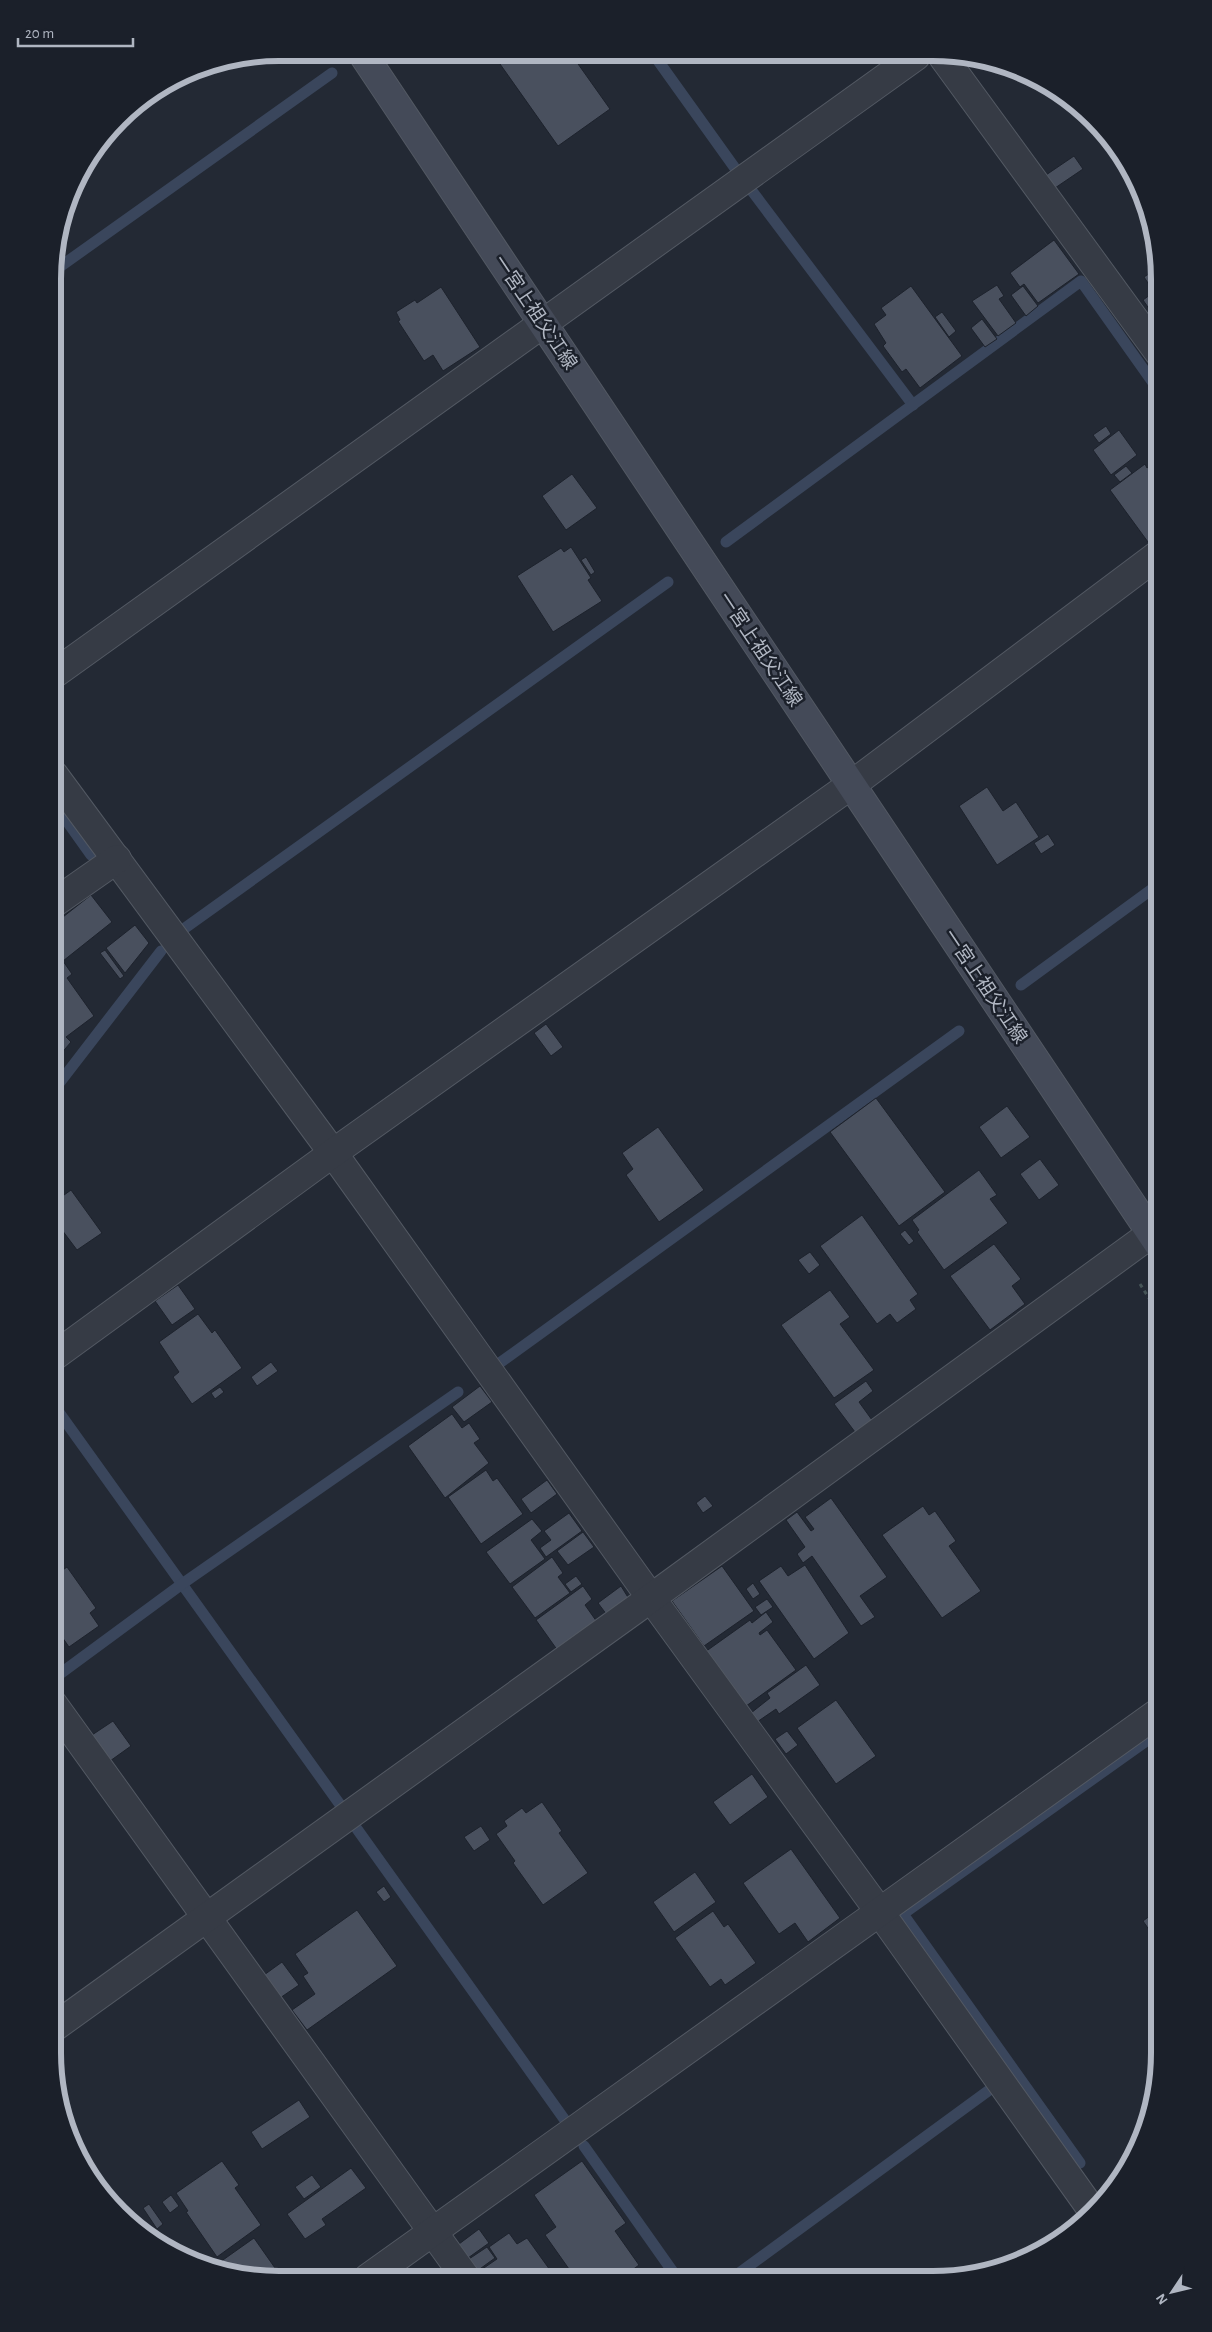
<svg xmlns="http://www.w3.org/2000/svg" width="1212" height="2332" font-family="'Alegreya Sans','Noto Sans JP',sans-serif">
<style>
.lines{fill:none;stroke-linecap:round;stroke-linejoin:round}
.stream{stroke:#3a465c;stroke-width:11}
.building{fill:#49505e;stroke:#1d222c}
.minor-casing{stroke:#535963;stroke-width:30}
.secondary-casing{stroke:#535963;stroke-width:30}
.path{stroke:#465457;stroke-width:3;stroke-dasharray:4 4;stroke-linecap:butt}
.minor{stroke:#363b45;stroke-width:28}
.secondary{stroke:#444a58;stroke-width:28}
.labels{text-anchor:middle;stroke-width:5;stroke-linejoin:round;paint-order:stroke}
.street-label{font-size:19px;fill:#b0b6c2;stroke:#1b202a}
.rim{fill:none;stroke:#b0b6c2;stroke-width:6}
</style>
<rect width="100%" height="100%" fill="#232934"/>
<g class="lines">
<g class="stream">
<polyline points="654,55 737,171"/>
<polyline points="752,191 913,405"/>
<polyline points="54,271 332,73"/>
<polyline points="726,542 1081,281 1159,391"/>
<polyline points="54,803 91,855"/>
<polyline points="185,928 668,582"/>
<polyline points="1021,985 1159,884"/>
<polyline points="54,1090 161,951"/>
<polyline points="501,1362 959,1031"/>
<polyline points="53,1404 341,1806"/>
<polyline points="53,1679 182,1584 458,1392"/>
<polyline points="357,1829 567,2123"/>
<polyline points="584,2146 678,2279"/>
<polyline points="1080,2163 903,1914 1159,1732"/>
<polyline points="731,2279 988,2091"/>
</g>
</g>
<g class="building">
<polygon points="513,54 571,54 610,109 558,146 500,64"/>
<polygon points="1074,156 1083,169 1055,188 1046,175"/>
<polygon points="1054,240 1079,274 1038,303 1024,284 1020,287 1010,273"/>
<polygon points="1158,268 1160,279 1159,323 1143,300 1154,292 1144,277"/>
<polygon points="997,285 1004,296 999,299 1016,323 998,336 972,301"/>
<polygon points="911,286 962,356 920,388 906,369 902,372 883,346 886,343 874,324 886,315 881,308"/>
<polygon points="1023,286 1038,306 1026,316 1011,295"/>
<polygon points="441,287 480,347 443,371 433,355 424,361 398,321 400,320 396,312 415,300 417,303"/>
<polygon points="942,312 956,331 949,337 935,317"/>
<polygon points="982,319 997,339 985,347 971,328"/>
<polygon points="1106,426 1111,434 1099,443 1093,435"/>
<polygon points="1119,430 1137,455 1111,475 1093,450"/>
<polygon points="1159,458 1159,533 1148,542 1110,490 1145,464 1147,468"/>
<polygon points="1126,466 1132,473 1120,482 1114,475"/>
<polygon points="572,474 597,508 566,530 542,496"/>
<polygon points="571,547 591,578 588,580 602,601 553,632 517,576 561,548 564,552"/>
<polygon points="586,557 595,572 591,575 581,560"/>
<polygon points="987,787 1003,811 1016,802 1039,837 997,865 959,806"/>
<polygon points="1048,834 1055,845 1041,854 1034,843"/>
<polygon points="91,895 112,922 63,961 72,974 67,978 94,1016 66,1037 71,1042 54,1062 54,924"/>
<polygon points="135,925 149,943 125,973 106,948"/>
<polygon points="105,950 124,976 120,979 100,953"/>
<polygon points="546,1024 563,1047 551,1056 534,1033"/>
<polygon points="876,1098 945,1192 899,1226 830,1132"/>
<polygon points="1007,1106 1030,1137 1001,1158 979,1127"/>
<polygon points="658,1127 704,1190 659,1222 626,1175 633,1169 622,1153"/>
<polygon points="1040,1159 1059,1185 1039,1200 1020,1174"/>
<polygon points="979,1170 997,1195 990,1199 1008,1223 944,1270 917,1232 919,1230 912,1220"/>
<polygon points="71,1190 102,1233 77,1250 53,1218 53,1203"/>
<polygon points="862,1215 918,1294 910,1300 916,1309 897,1323 890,1314 877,1324 820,1246"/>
<polygon points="905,1230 914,1241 909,1245 900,1234"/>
<polygon points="994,1244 1021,1279 1012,1286 1025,1304 990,1330 950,1276"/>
<polygon points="810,1252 820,1265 809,1274 798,1260"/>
<polygon points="178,1285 195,1309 172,1325 155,1301"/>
<polygon points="830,1290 850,1317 840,1324 874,1370 834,1398 781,1325"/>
<polygon points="53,1309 61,1321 53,1327"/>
<polygon points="198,1314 212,1333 215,1330 242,1368 192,1404 173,1377 179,1372 159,1342"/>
<polygon points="271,1362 278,1371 257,1386 251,1377"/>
<polygon points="866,1381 873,1391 859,1402 872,1420 855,1432 834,1404"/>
<polygon points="480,1386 492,1402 464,1422 452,1407"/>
<polygon points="220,1387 224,1392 215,1399 211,1393"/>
<polygon points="452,1414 462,1428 469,1423 480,1439 474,1443 489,1463 445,1498 408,1446"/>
<polygon points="486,1470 493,1481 497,1478 523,1514 481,1544 448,1497"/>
<polygon points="547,1480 557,1494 531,1513 521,1499"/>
<polygon points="705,1496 713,1506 703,1513 696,1503"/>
<polygon points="831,1498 887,1577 860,1596 875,1617 861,1626 812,1556 803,1563 797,1554 805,1547 786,1520 797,1512 811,1531 814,1529 805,1517"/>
<polygon points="923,1506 929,1515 935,1511 956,1541 949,1546 981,1591 942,1618 882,1535"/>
<polygon points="569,1513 582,1531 546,1557 540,1548 551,1540 544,1531"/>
<polygon points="532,1519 542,1531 531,1540 545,1559 510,1584 486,1552"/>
<polygon points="583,1532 594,1547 568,1565 557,1551"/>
<polygon points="552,1557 563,1573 558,1577 570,1593 535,1618 512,1587"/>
<polygon points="805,1565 849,1633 814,1659 759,1581 781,1566 788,1576"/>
<polygon points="722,1566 754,1611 704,1646 672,1601"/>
<polygon points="67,1567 96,1608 90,1613 99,1626 69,1647 60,1634 53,1639 53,1577"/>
<polygon points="576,1576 582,1584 571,1592 565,1584"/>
<polygon points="753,1583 760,1594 753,1599 746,1589"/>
<polygon points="583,1586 592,1599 585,1605 597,1622 558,1651 536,1620"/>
<polygon points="621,1586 629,1599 607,1615 598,1603"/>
<polygon points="767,1599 773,1607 761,1615 755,1607"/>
<polygon points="766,1612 773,1622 759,1633 760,1635 767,1630 796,1670 742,1709 705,1652 750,1620 752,1623"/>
<polygon points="806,1665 820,1685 779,1714 776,1709 757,1722 751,1713 770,1698 767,1693"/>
<polygon points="836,1700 876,1756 836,1784 797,1728"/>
<polygon points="113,1721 131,1746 110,1761 92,1735"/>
<polygon points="787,1731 798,1745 786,1754 775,1739"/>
<polygon points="752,1774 768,1797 730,1825 713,1802"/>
<polygon points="542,1802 562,1831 559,1833 588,1873 543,1905 513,1863 515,1861 496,1834 507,1826 504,1821 522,1808 526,1813"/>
<polygon points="481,1826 490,1840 474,1851 464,1837"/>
<polygon points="791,1849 840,1918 808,1942 795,1923 779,1934 743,1883"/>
<polygon points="695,1872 716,1902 674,1932 653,1902"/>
<polygon points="384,1886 391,1897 384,1902 376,1892"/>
<polygon points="1159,1909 1159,1944 1143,1921"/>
<polygon points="357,1910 397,1966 307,2030 292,2010 315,1994 303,1976 308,1973 295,1954"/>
<polygon points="713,1911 724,1927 728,1924 756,1963 725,1985 721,1979 710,1987 675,1938"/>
<polygon points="282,1962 299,1985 280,1998 264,1975"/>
<polygon points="299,2100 310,2117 262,2149 251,2132"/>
<polygon points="222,2161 239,2185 235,2188 261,2225 217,2257 186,2212 188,2211 176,2193"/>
<polygon points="582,2161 626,2223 615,2231 639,2265 620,2279 562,2278 560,2276 569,2269 545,2235 556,2227 534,2195"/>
<polygon points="351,2168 366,2188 322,2219 326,2225 305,2239 287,2214"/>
<polygon points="312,2175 321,2187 304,2199 295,2187"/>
<polygon points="171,2195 179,2206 170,2213 162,2202"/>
<polygon points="149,2204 163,2224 157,2229 143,2208"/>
<polygon points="479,2229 489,2243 468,2258 459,2244"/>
<polygon points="509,2233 517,2244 527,2238 555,2277 553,2278 483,2278 478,2272 497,2259 489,2247"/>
<polygon points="254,2238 282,2278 249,2278 213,2267"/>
<polygon points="487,2247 495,2258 477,2271 469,2259"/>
</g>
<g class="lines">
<defs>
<g id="minor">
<polyline points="943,57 1159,353"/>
<polyline points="54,674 916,56"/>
<polyline points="54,775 333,1153 651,1598 879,1911 1092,2210"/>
<polyline points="54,903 117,859"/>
<polyline points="53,1357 333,1153 862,777 1159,554"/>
<polyline points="53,1704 466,2278"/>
<polyline points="53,2028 651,1598 1159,1228"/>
<polyline points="368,2278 1159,1712"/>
</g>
<polyline id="secondary" points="362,53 1159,1245"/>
</defs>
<use href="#minor" class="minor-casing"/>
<use href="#secondary" class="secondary-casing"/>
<g class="path">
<polyline points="323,53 328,61"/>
<polyline points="1140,1284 1159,1314"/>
</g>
<use href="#minor" class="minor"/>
<use href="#secondary" class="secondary"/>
</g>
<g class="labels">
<g class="street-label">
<text transform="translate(536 312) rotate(56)" y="7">一宮上祖父江線</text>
<text transform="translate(761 649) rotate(56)" y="7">一宮上祖父江線</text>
<text transform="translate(986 986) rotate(56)" y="7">一宮上祖父江線</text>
</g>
</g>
<path d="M0 0H1212V2332H0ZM279 61H933A218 218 0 0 1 1151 279V2053A218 218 0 0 1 933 2271H279A218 218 0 0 1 61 2053V279A218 218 0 0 1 279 61Z" fill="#1b202a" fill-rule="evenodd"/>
<path class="rim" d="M279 61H933A218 218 0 0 1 1151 279V2053A218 218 0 0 1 933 2271H279A218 218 0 0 1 61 2053V279A218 218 0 0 1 279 61Z"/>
<g transform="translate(1172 2292) rotate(235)" stroke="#1b202a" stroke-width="4" paint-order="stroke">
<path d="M0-4L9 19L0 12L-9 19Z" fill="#b0b6c2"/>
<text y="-8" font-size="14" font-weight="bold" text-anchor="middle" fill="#b0b6c2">N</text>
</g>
<path d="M18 38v8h115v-8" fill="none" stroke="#b0b6c2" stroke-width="2.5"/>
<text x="25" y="38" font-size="15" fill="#b0b6c2" stroke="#1b202a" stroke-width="4" paint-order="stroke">20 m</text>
</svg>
